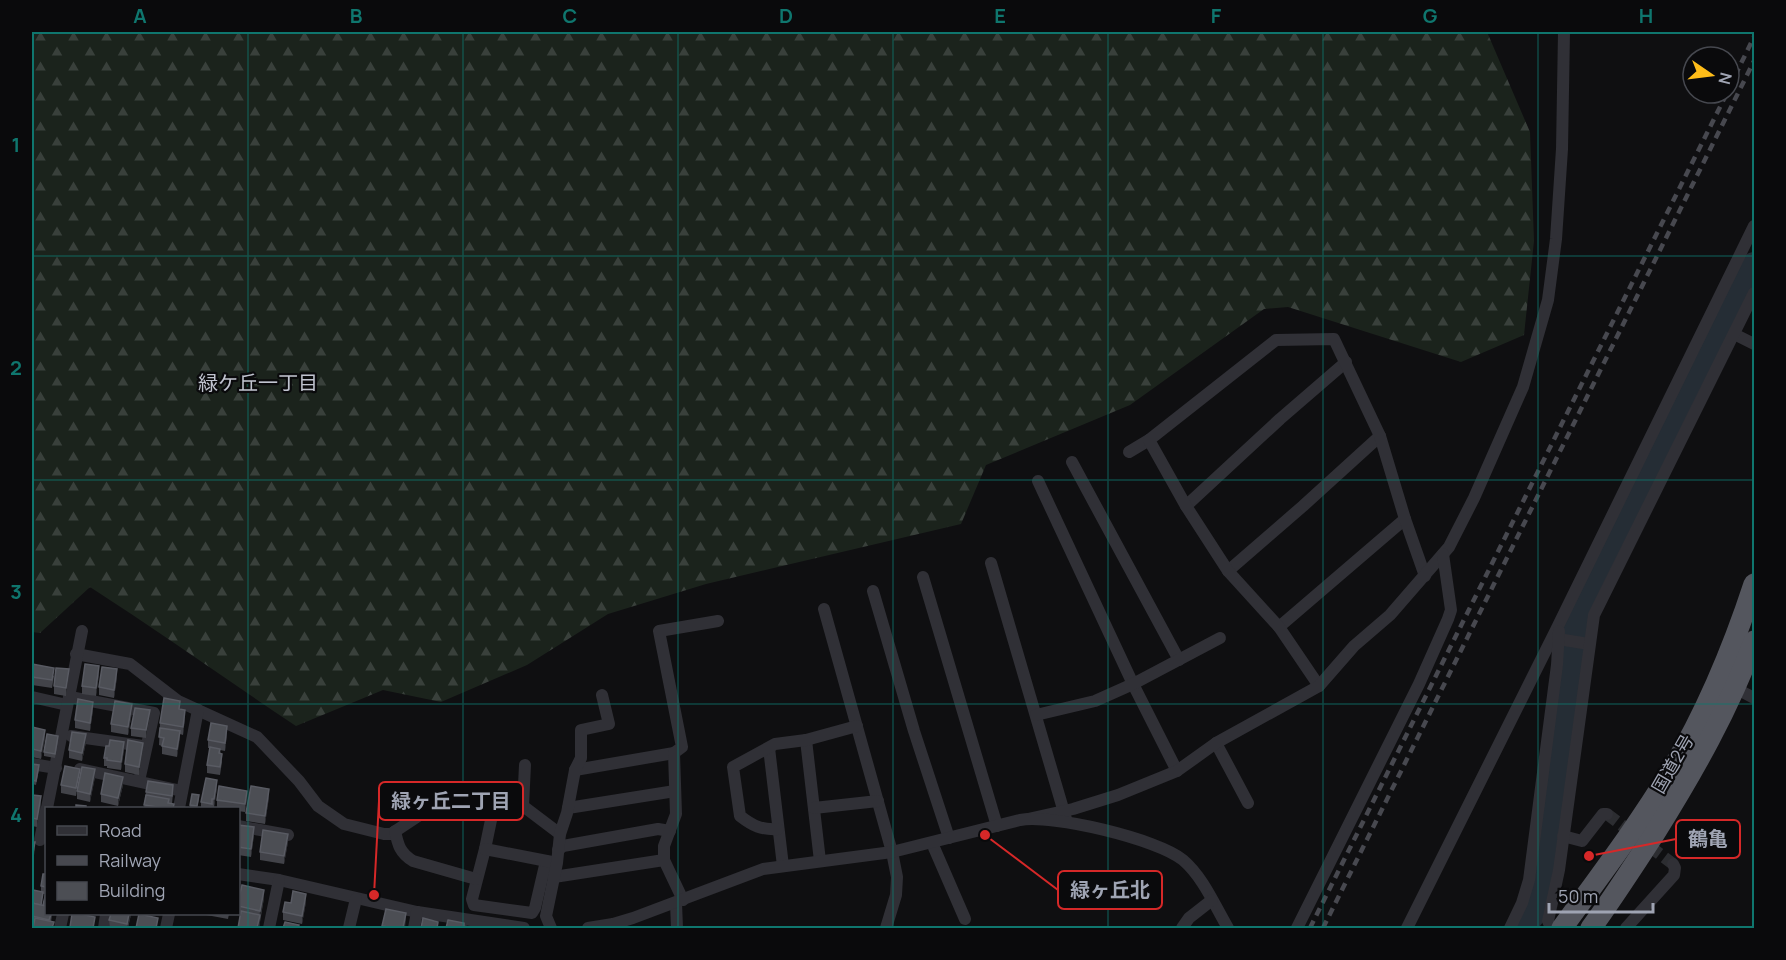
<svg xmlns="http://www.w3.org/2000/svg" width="1786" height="960" font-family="Manrope,'Noto Sans JP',sans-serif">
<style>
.forest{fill:url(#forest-firs)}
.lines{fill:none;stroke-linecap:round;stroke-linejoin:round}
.river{stroke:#252d35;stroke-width:26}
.minor-tunnel{stroke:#2c2d31;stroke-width:12;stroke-dasharray:12 6;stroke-linecap:butt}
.minor{stroke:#303036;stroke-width:12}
.trunk{stroke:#54565e;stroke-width:21}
.rail{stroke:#47484f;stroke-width:4.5;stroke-dasharray:8 6;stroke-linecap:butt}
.wall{fill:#424349;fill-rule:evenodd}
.shaded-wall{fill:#292a2e}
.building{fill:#4c4e54;stroke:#595b63;stroke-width:1.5}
.grid{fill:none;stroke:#0f766e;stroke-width:1.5;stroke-opacity:0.55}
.labels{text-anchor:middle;stroke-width:4.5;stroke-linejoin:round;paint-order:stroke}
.street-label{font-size:18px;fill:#9fa4b3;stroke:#0a0a0c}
.neighbourhood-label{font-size:20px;fill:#c0c3cf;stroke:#0a0a0c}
.leader{fill:none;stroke:#d62828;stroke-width:2}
.callout-dot{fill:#d62828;stroke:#0a0a0c;stroke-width:2}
.callout{fill:#0a0a0c;stroke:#d62828;stroke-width:2}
.callout-label{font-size:20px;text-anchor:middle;font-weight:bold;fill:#9fa4b3}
.neatline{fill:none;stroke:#0f766e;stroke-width:2}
.grid-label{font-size:20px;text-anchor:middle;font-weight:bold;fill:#0f766e}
</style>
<defs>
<pattern id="forest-firs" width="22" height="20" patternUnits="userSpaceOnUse" patternTransform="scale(1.5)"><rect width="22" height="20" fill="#1b231c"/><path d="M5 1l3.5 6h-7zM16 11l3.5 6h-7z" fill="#39403b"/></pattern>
</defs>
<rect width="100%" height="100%" fill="#0f0f11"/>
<path class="forest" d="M32,32H1487L1530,132L1534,241L1524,335L1461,362L1288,307L1264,309L1130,405L986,465L961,524L706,584L608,614L527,665L441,702L383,690L296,726C227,680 160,632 90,587L40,633L32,632Z"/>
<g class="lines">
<polyline class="river" points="1522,928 1532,915 1546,871 1575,629 1754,265"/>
<polyline class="minor-tunnel" points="1607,814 1673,864"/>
<g class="minor">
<polyline points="1734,334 1754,344"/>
<polyline points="1129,452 1149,440"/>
<polyline points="1072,462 1179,660"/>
<polyline points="1038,481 1133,684 1177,771"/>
<polyline points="1186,506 1280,419 1346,362"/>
<polyline points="991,563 1066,819"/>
<polyline points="1228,571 1303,506 1380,436"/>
<polyline points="923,577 997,826"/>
<polyline points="873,591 914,731 949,838"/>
<polyline points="824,609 892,852 897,877 896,895 886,928"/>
<polyline points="1279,627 1405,519"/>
<polyline points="1558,639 1589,644"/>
<polyline points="76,654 130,664 178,701 257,737 299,781 318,806 344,824 384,834 391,834 459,789 488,794 523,806 560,834"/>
<polyline points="1319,686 1279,627 1228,571 1186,506 1149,440 1276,340 1334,339 1380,436 1405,519 1425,576"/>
<polyline points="1735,688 1754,698"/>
<polyline points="32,697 67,705"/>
<polyline points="70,697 154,713 139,781"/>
<polyline points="1036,715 1095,701 1133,684 1220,638"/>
<polyline points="71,736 143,746"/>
<polyline points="806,740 820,861"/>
<polyline points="1216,743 1248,803"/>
<polyline points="769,748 783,866"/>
<polyline points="32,764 56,768"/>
<polyline points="80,769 182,791"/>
<polyline points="575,770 674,753"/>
<polyline points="496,796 485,849 472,899 474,905 532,913 535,908 546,861"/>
<polyline points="523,806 525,765"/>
<polyline points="47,808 82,631"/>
<polyline points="179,808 198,710"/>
<polyline points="568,808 675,791"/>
<polyline points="814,808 878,801"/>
<polyline points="1028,819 1073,809 1118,795 1177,771 1216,743 1319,686 1354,646 1390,615 1449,547 1474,498 1523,387 1548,300 1556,239 1562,149 1564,32"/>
<polyline points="238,826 288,835"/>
<path d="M778,829C761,830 753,826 740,816L733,767L775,744L806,740L857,726"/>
<path d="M395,831C398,845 400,853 413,861L476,879"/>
<polyline points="1563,836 1582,841 1603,814 1607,814"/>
<polyline points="40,840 46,810"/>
<polyline points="932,843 965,919"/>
<polyline points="485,849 552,862"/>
<polyline points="558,850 563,846 658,829 670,831"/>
<polyline points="238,874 279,880 417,912 524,928"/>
<polyline points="554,877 664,860"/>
<polyline points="683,900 664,860 664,846 676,814 674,753 682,747 659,631 718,621"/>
<polyline points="676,903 677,928"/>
<polyline points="60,928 63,914"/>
<polyline points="104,928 106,914"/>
<polyline points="166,928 169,914"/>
<polyline points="269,928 279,880"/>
<polyline points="349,928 356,899"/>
<polyline points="414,928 417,912"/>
<polyline points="551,928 546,916 557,863 560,834 567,813 575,770 581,758 581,730 609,724 602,695"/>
<path d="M588,928L613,924L633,918L763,869L892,852L1020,820C1052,814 1158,839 1183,860C1203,877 1215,906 1228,928"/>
<polyline points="1182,928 1189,918 1212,900"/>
<polyline points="1297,928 1419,684 1448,619 1451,610 1443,554"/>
<polyline points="1407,928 1556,630 1754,226"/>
<polyline points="1510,928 1522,903 1529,880 1557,665 1559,631"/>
<polyline points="1551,928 1548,921 1559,870 1594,615 1754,293"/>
<polyline points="1626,928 1674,875 1675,868 1673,864"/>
</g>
<g class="trunk">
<path d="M1562,928C1599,877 1638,826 1671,771C1706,713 1733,648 1754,584"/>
<path d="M1591,928C1613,898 1634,865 1655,833C1693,772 1729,709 1754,641"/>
</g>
<g class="rail">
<polyline points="1729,88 1754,37"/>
<polyline points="1310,928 1727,93"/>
<polyline points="1323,928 1754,61"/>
</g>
</g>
<g class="wall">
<polygon points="32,664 54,676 52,688 32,685"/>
<polygon points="99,674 96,696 82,694 82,686"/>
<polygon points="69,677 66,696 54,694 54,686"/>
<polygon points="117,677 114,698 99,695 99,687"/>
<polygon points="180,709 185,718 183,735 180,734 177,757 162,754 162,746 159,745 160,723"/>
<polygon points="93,710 90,731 75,728 75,720"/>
<polygon points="132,712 128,735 111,732 111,724"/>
<polygon points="150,718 146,738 131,736 131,728"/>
<polygon points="32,727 45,738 41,759 32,757"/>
<polygon points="227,734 225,751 220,750 222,762 220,775 207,773 207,765 210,748 208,748 208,740"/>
<polygon points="58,740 55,758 44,756 44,752"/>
<polygon points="86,742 82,761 69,758 69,750"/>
<polygon points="124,750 121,770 107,768 107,766 104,766 104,758"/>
<polygon points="143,751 139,775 125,772 125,764"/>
<polygon points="32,764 39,769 36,785 32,784"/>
<polygon points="80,769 76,796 61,793 61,785"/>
<polygon points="95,777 90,802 77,799 77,791"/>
<polygon points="123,785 118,806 101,802 101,794"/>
<polygon points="217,788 214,807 212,807 212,808 201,808 201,802"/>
<polygon points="146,792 173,793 172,804 174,808 144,808"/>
<polygon points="32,795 41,804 37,827 32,826"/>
<polygon points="269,797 265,824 246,821 246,813"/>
<polygon points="199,799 197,808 190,808 190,805"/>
<polygon points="247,799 245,812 238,811 238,808 217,808 217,800"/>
<polygon points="238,825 254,835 251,857 238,855"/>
<polygon points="288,842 284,864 260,860 260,852"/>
<path d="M46,874V914H52L51,922L54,928L33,924L32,928V896L41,892V886ZM43,894H45L43,905H41Z"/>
<polygon points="264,898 259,928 238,928 240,915 237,914 238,914 238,901"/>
<polygon points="306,902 302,924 283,920 283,912 291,903"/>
<polygon points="131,914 128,928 110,928 109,920"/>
<polygon points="201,914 229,914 228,919"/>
</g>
<g class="shaded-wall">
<polygon points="99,666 99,674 96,696 96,688"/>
<polygon points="69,669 69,677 66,696 66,688"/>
<polygon points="117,669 117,677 114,698 114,690"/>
<polygon points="93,702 93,710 90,731 90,723"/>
<polygon points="132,704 132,712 128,735 128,727"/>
<polygon points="150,710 150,718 146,738 146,730"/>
<polygon points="185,710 185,718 183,735 183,727"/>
<polygon points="227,726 227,734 225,751 225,743"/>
<polygon points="45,730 45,738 41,759 41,751"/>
<polygon points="180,731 180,739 177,757 177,749"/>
<polygon points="86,734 86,742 82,761 82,753"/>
<polygon points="124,742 124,750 121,770 121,762"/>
<polygon points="143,743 143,751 139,775 139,767"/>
<polygon points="80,769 80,777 76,796 76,788"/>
<polygon points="95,769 95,777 90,802 90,794"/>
<polygon points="123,777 123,785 118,806 118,798"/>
<polygon points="217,780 217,788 214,807 214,799"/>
<polygon points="269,789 269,797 265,824 265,816"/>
<polygon points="247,791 247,799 245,812 245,804"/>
<polygon points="41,796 41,804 37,827 37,819"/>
<polygon points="254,827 254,835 251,857 251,849"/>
<polygon points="288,834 288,842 284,864 284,856"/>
<polygon points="35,842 35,850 32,866 32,858"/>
<polygon points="264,890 264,898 260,919 260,923 259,928 257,928"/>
<polygon points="306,894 306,902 302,924 302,916"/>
<polygon points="406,913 406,921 405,928 403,928"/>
<polygon points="129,914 131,914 131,916 127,928"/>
</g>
<g class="building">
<polygon points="32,664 54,668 52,680 32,677"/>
<polygon points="85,664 99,666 96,688 82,686"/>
<polygon points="102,667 117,669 114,690 99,687"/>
<polygon points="56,668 69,669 66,688 54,686"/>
<polygon points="164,698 180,701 179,709 185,710 183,727 160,723"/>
<polygon points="78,699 93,702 90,723 75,720"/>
<polygon points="115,701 132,704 128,727 111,724"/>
<polygon points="135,708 150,710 146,730 131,728"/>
<polygon points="211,723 227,726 225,743 208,740"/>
<polygon points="32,727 45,730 41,751 32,749"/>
<polygon points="160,728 180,731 177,749 162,746 164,738 159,737"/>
<polygon points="72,732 86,734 82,753 69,750"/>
<polygon points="47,734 58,736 55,754 44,752"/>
<polygon points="110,740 124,742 121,762 107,760 107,758 104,758 106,746 109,746"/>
<polygon points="128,740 143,743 139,767 125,764"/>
<polygon points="210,747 220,749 219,753 222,754 220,767 207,765"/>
<polygon points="32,764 39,765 36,781 32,780"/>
<polygon points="65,766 80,769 76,788 61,785"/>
<polygon points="82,767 95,769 90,794 77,791"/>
<polygon points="105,773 123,777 118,798 101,794"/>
<polygon points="206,778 217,780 214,799 212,799 212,804 201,802"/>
<polygon points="148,781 173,785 172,796 146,792"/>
<polygon points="219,786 247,791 245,804 217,800"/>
<polygon points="251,786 269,789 265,816 246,813"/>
<polygon points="192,794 199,795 197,806 190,805"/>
<polygon points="32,795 41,796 37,819 32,818"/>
<polygon points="146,795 169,799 168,803 174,804 173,808 164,808 144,805"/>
<polygon points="76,805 86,806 86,808 76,808"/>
<polygon points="238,825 254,827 251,849 238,847"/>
<polygon points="263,830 288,834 284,856 260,852"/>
<polygon points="32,842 35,842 32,858"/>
<polygon points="43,874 46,874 46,887 41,886"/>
<polygon points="242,885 264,890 260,911 238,906 238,901"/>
<polygon points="33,890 43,892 41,905 32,903"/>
<polygon points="293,891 306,894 302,916 283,912 285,902 291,903"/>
<polygon points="46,893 46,906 43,905"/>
<polygon points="32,903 46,906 46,914 51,914 49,920 32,916"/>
<polygon points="386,909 406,913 403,928 394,928 382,926"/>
<polygon points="241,911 260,915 257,928 238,928"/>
<polygon points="72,914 80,914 95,917 93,928 78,928 70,927"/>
<polygon points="111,914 129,914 127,924 109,920"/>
<polygon points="139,914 158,918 156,928 136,928"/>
<polygon points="35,918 54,922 52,928 33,928"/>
<polygon points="423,918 438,922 437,928 421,928"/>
<polygon points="448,920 464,923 464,926 473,928 446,928"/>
<polygon points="285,922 299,925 298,928 283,928"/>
</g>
<path class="grid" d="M248,32V928M463,32V928M678,32V928M893,32V928M1108,32V928M1323,32V928M1538,32V928M32,256H1754M32,480H1754M32,704H1754"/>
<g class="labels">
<g class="street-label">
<text transform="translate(1673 764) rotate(-60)" y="6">国道2号</text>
</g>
<g class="neighbourhood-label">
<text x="258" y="390">緑ケ丘一丁目</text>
</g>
</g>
<path class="leader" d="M374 895L379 801M1589 856L1676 839M985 835L1058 890"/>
<g class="callout-dot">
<circle cx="374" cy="895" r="6"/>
<circle cx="1589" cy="856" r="6"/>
<circle cx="985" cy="835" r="6"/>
</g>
<g class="callout">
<rect x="379" y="782" width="144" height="38" rx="6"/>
<rect x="1676" y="820" width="64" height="38" rx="6"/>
<rect x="1058" y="871" width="104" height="38" rx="6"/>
</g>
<g class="callout-label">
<text x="451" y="808">緑ヶ丘二丁目</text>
<text x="1708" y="846">鶴亀</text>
<text x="1110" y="897">緑ヶ丘北</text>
</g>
<rect width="1786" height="960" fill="none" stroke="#0a0a0c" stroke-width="66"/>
<rect x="45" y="807" width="195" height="108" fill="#0a0a0c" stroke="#46484f" stroke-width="1.5"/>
<rect x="57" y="826" width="30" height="9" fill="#303036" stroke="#46484f" stroke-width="1.5"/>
<text x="99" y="837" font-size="18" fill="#9fa4b3">Road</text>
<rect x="57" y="856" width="30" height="9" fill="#47484f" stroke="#46484f" stroke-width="1.5"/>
<text x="99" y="867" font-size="18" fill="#9fa4b3">Railway</text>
<rect x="57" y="882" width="30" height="18" fill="#4c4e54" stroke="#46484f" stroke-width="1.5"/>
<text x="99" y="897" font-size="18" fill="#9fa4b3">Building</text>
<g transform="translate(1711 75) rotate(104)"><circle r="28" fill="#0a0a0c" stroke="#46484f" stroke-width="1.5"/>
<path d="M0-4.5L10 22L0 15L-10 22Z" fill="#ffbd19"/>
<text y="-9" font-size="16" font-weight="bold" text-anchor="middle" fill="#9fa4b3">N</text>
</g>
<path d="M1549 903v9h104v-9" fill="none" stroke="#9fa4b3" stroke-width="3"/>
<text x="1558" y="903" font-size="18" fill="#9fa4b3" stroke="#0a0a0c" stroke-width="4.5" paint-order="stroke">50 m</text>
<rect x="33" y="33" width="1720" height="894" class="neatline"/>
<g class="grid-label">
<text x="140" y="23">A</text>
<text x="356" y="23">B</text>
<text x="570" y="23">C</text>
<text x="786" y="23">D</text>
<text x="1000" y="23">E</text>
<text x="1216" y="23">F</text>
<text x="1430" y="23">G</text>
<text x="1646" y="23">H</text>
<text x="16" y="152">1</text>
<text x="16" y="375">2</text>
<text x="16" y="599">3</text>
<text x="16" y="822">4</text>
</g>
</svg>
